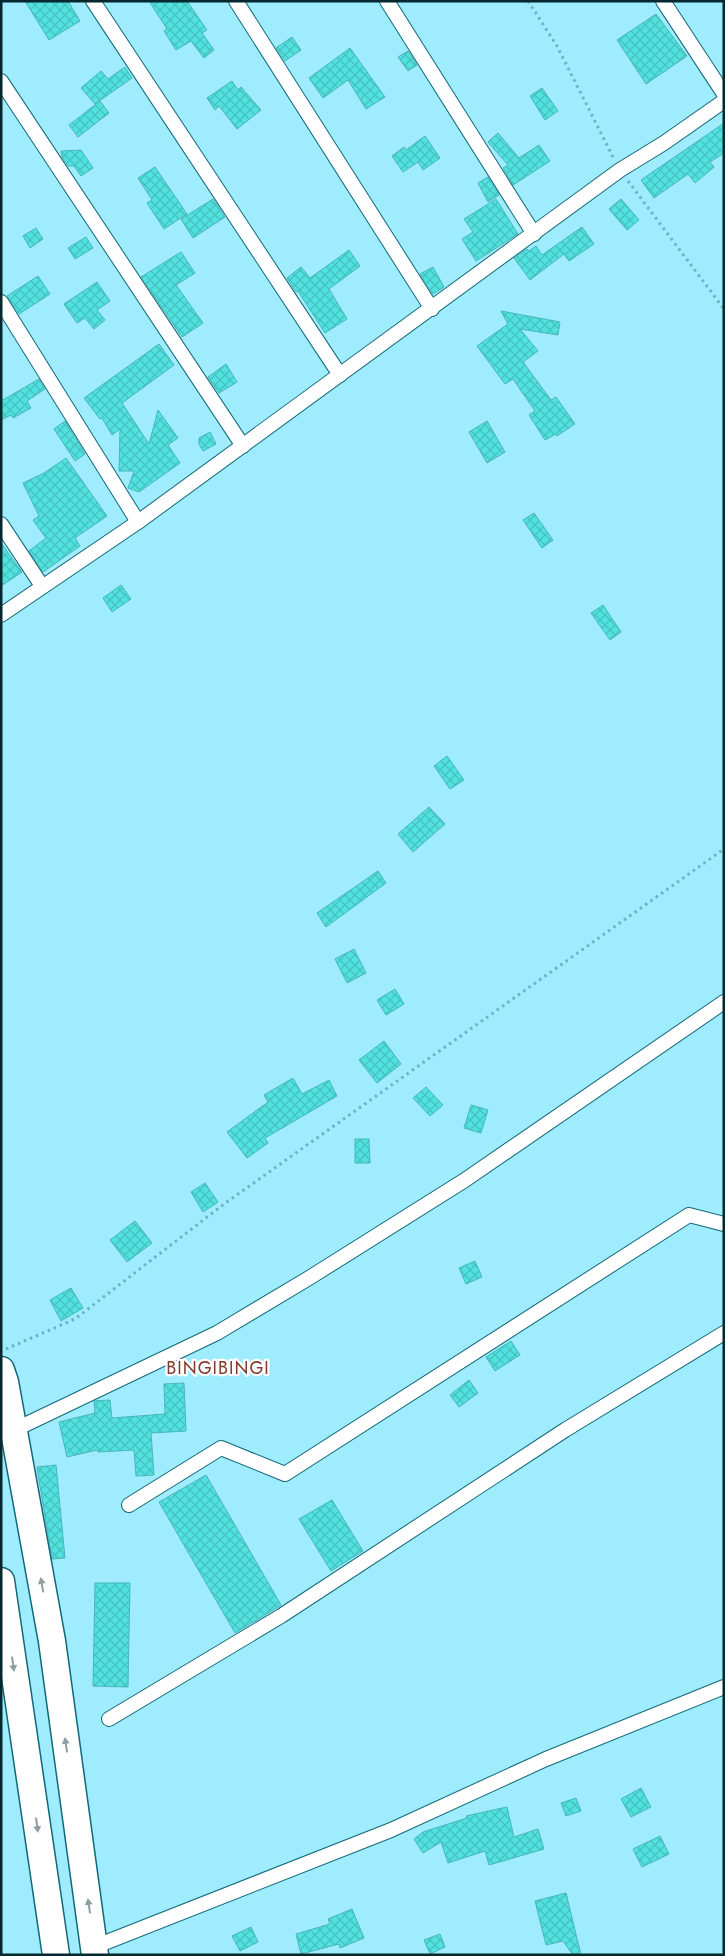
<svg xmlns="http://www.w3.org/2000/svg" width="725" height="1956" font-family="Jost,sans-serif">
<style>
.building{fill:url(#building-cross-hatch);stroke:#49b7b5}
.lines{fill:none;stroke-linecap:round;stroke-linejoin:round}
.street-casing{stroke:#116878;stroke-width:16}
.highway-casing{stroke:#116878;stroke-width:29}
.path{stroke:#70b1bf;stroke-width:3;stroke-dasharray:2.5 4;stroke-linecap:butt}
.street{stroke:#fff;stroke-width:14}
.highway{stroke:#fff;stroke-width:26}
.oneway{fill:#8e9ea1}
.labels{text-anchor:middle;stroke-width:4.5;stroke-linejoin:round;paint-order:stroke}
.quarter-label{font-size:18px;letter-spacing:1px;fill:#803b2c;stroke:#fefefe}
</style>
<defs>
<pattern id="building-cross-hatch" width="8" height="8" patternUnits="userSpaceOnUse" patternTransform="scale(1.25)"><rect width="8" height="8" fill="#51e2df"/><path d="M0 0l8 8M0 8l8-8" fill="none" stroke="#45c2c0"/></pattern>
</defs>
<rect width="100%" height="100%" fill="#9eecfd"/>
<g class="building">
<polygon points="25,1 68,1 80,21 49,40"/>
<polygon points="149,1 187,1 207,30 202,33 214,50 204,58 191,41 176,50 164,31 167,29"/>
<polygon points="656,14 687,56 646,84 617,40"/>
<polygon points="292,37 301,50 285,61 276,48"/>
<polygon points="350,48 385,97 366,109 348,80 323,98 309,78"/>
<polygon points="408,51 417,65 408,71 398,57"/>
<polygon points="125,67 132,78 95,104 81,88 101,71 108,79"/>
<polygon points="232,81 238,90 241,87 261,110 237,129 219,106 215,110 207,98"/>
<polygon points="542,88 558,111 545,120 530,96"/>
<polygon points="100,101 109,113 78,137 69,125"/>
<polygon points="724,123 724,153 710,162 714,167 695,183 688,174 654,198 641,180"/>
<polygon points="498,133 519,158 539,145 550,161 513,185 503,168 508,165 488,142"/>
<polygon points="425,136 440,158 423,170 418,162 403,172 392,156 404,147 406,150"/>
<polygon points="81,150 93,168 81,176 74,166 68,166 62,157 61,151"/>
<polygon points="155,167 187,214 164,229 147,203 152,200 138,178"/>
<polygon points="488,177 499,195 488,202 478,183"/>
<polygon points="213,199 225,217 193,238 181,219"/>
<polygon points="496,199 518,234 476,261 462,239 473,232 464,219"/>
<polygon points="621,199 639,220 627,230 609,209"/>
<polygon points="582,227 594,244 569,261 564,254 530,280 514,258 527,249 529,251 536,246 542,255"/>
<polygon points="36,228 43,239 30,248 23,236"/>
<polygon points="86,237 93,248 75,259 68,248"/>
<polygon points="349,250 360,266 329,289 347,319 325,333 298,291 296,292 287,278 301,267 310,278"/>
<polygon points="181,252 195,273 176,285 203,323 182,337 141,277"/>
<polygon points="433,267 444,287 433,294 420,274"/>
<polygon points="38,276 50,294 19,314 7,296"/>
<polygon points="97,282 110,301 97,310 105,320 94,329 85,318 77,323 64,304"/>
<polygon points="501,311 560,322 558,335 520,329 538,351 523,362 551,400 556,397 575,424 557,436 556,434 545,440 529,415 535,411 513,379 505,384 477,346 508,324"/>
<polygon points="159,344 174,365 122,403 149,444 158,410 178,438 168,445 180,463 139,492 128,488 134,471 119,471 120,429 112,435 102,418 100,419 84,398"/>
<polygon points="226,364 237,382 219,393 208,377"/>
<polygon points="39,379 45,389 27,401 31,408 13,418 11,415 1,420 1,401"/>
<polygon points="65,421 85,454 75,461 54,429"/>
<polygon points="487,421 505,452 487,463 469,432"/>
<polygon points="210,432 216,444 203,451 199,444 199,438"/>
<polygon points="66,458 107,516 75,538 80,546 43,572 29,551 46,538 33,520 39,516 23,483 44,473"/>
<polygon points="534,513 553,540 542,548 523,520"/>
<polygon points="1,543 22,572 1,586"/>
<polygon points="121,585 131,599 112,612 103,598"/>
<polygon points="603,605 621,632 610,640 591,613"/>
<polygon points="447,756 464,780 450,789 434,766"/>
<polygon points="429,807 445,824 413,852 398,834"/>
<polygon points="378,871 386,883 326,927 317,913"/>
<polygon points="354,949 366,973 347,983 335,959"/>
<polygon points="395,989 404,1004 386,1015 377,1000"/>
<polygon points="384,1041 401,1064 377,1083 359,1060"/>
<polygon points="293,1078 302,1094 329,1080 337,1096 265,1138 268,1143 247,1158 227,1132 268,1102 264,1095"/>
<polygon points="426,1087 443,1105 430,1116 413,1098"/>
<polygon points="471,1105 488,1110 481,1133 464,1128"/>
<polygon points="355,1139 369,1139 370,1163 355,1163"/>
<polygon points="205,1183 218,1202 203,1212 191,1192"/>
<polygon points="135,1221 152,1243 127,1262 110,1240"/>
<polygon points="475,1261 482,1277 466,1284 459,1268"/>
<polygon points="71,1288 83,1308 61,1321 50,1300"/>
<polygon points="511,1341 520,1355 495,1371 486,1357"/>
<polygon points="469,1380 478,1393 459,1407 450,1395"/>
<polygon points="184,1383 186,1431 151,1433 154,1475 136,1476 134,1450 98,1452 97,1450 67,1457 59,1422 95,1413 94,1401 110,1400 112,1418 165,1414 164,1384"/>
<polygon points="56,1465 65,1558 52,1559 37,1467"/>
<polygon points="206,1475 281,1605 235,1633 159,1502"/>
<polygon points="332,1500 363,1551 331,1571 299,1519"/>
<polygon points="95,1583 130,1583 128,1687 93,1686"/>
<polygon points="641,1788 651,1807 631,1817 621,1799"/>
<polygon points="576,1798 581,1811 566,1816 561,1803"/>
<polygon points="507,1807 514,1837 538,1829 544,1849 489,1865 485,1851 448,1863 441,1842 423,1853 414,1839 423,1832 467,1818 466,1816"/>
<polygon points="660,1836 669,1854 642,1867 633,1849"/>
<polygon points="566,1893 581,1955 573,1955 563,1941 546,1945 535,1901"/>
<polygon points="352,1909 364,1938 340,1948 339,1944 301,1954 296,1934 330,1924 328,1919"/>
<polygon points="251,1927 258,1942 240,1951 232,1936"/>
<polygon points="440,1934 445,1947 430,1954 424,1940"/>
</g>
<g class="lines">
<defs>
<g id="street">
<polyline points="93,1 340,375"/>
<polyline points="236,1 432,309"/>
<polyline points="387,1 534,234"/>
<polyline points="663,1 724,94"/>
<polyline points="1,81 243,446"/>
<polyline points="1,302 138,522"/>
<polyline points="1,524 42,586"/>
<polyline points="1,615 138,522 620,170 664,143 724,101"/>
<polyline points="14,1430 217,1333 309,1278 465,1180 724,1002"/>
<polyline points="129,1505 221,1448 285,1474 689,1215 724,1224"/>
<polyline points="109,1719 281,1616 565,1430 724,1333"/>
<polyline points="94,1947 391,1830 546,1759 724,1687"/>
</g>
<g id="highway">
<polyline points="1,1370 5,1382 52,1641 95,1955"/>
<polyline points="1,1581 56,1955"/>
</g>
</defs>
<use href="#street" class="street-casing"/>
<use href="#highway" class="highway-casing"/>
<g class="path">
<polyline points="528,1 557,46 613,157"/>
<polyline points="628,181 724,309"/>
<polyline points="6,1349 75,1319 224,1204 724,849"/>
</g>
<use href="#street" class="street"/>
<use href="#highway" class="highway"/>
</g>
<defs><path id="oneway-solid" d="M-6-.8H1V-3.2L6.5 0L1 3.2V.8H-6Z" transform="scale(1.25)"/></defs>
<g class="oneway">
<use href="#oneway-solid" transform="translate(42 1585) rotate(-100)"/>
<use href="#oneway-solid" transform="translate(13 1664) rotate(82)"/>
<use href="#oneway-solid" transform="translate(66 1745) rotate(-98)"/>
<use href="#oneway-solid" transform="translate(37 1825) rotate(82)"/>
<use href="#oneway-solid" transform="translate(89 1906) rotate(-98)"/>
</g>
<g class="labels">
<g class="quarter-label">
<text x="218" y="1374">BINGIBINGI</text>
</g>
</g>
<rect width="725" height="1956" fill="none" stroke="#05272e" stroke-width="5"/>
</svg>
